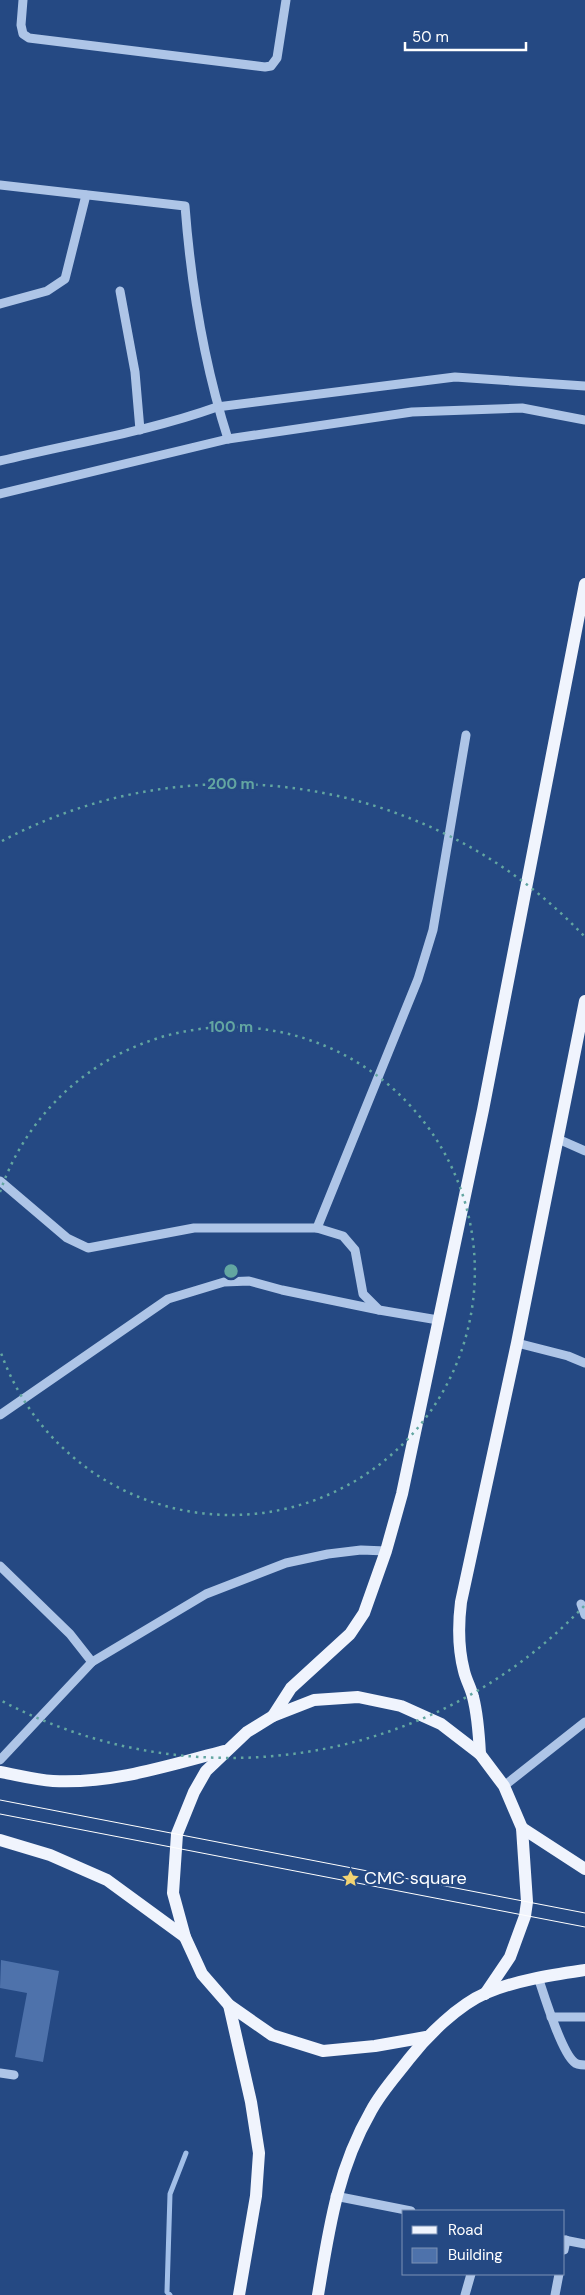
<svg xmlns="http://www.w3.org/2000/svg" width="585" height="2295" font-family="'DM Sans',sans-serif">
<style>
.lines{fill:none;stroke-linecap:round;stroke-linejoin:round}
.stream{stroke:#a2bfe8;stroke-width:5}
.building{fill:#4e72ab}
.minor{stroke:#aec5e7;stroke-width:9}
.major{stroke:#f0f4fd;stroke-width:12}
.tram{stroke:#fff;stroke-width:1}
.ring{fill:none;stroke:#63a6a1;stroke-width:2.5;stroke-dasharray:2.5 5}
.labels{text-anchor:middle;stroke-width:5;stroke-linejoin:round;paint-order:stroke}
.poi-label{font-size:18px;fill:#fff;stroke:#254983;text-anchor:start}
.centre{fill:#63a6a1;stroke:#254983;stroke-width:2.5}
.ring-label{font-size:15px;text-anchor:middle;font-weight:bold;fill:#63a6a1;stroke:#254983;stroke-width:5;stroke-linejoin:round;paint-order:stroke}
</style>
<rect width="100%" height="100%" fill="#254983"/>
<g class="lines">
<polyline class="stream" points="170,2295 167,2292 170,2194 186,2153"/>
</g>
<polygon class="building" points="1,1960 59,1971 43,2062 15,2057 27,1993 0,1988"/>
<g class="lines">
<g class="minor">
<polyline points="23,0 21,25 23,34 29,38 265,67 271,66 277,58 286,0"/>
<path d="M0,185L185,206C191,285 204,364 228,439"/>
<polyline points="120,291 135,372 140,430"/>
<polyline points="0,304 47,291 65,279 86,195"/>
<path d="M0,461C73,443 147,432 217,407L455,377L585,386"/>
<polyline points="0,494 228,439 412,412 522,408 585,420"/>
<polyline points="558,1139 585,1151"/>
<polyline points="0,1181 67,1238 88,1248 194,1228 317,1228 343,1236 355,1250 363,1294 379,1310 438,1320"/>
<polyline points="317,1228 418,979 433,930 466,735"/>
<polyline points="517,1343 568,1356 585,1363"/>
<polyline points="0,1415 168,1299 224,1282 249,1281 282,1290 379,1310"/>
<polyline points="0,1566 70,1634 92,1662"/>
<polyline points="581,1604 585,1615"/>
<polyline points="0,1760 92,1662 206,1594 286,1563 328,1554 361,1550 386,1551"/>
<polyline points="504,1786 585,1722"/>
<path d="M538,1977C544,1995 561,2051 574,2062C577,2065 581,2065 585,2065"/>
<polyline points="551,2017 585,2017"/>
<polyline points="0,2073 14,2075"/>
<polyline points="335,2196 411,2211"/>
<polyline points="564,2240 585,2244"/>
<polyline points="564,2250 566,2240"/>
<polyline points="465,2295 471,2274"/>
<polyline points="555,2295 559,2274"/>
</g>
<g class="major">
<polyline points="273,1716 291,1688 350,1634 364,1613 386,1551 402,1494 483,1110 585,584"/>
<path d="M480,1754C479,1735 478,1716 473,1697C471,1688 466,1680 464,1671C458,1648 458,1626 461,1602L517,1343L585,1001"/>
<path d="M0,1772C17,1775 36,1780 53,1781C112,1784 167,1766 224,1751"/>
<polyline points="522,1828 585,1869"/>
<polyline points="0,1840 50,1855 107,1880 185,1937"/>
<polyline points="229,2005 251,2102 259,2153 256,2196 239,2295"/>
<polyline points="426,2037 375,2046 323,2051 272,2035 229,2005 202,1974 185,1937 173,1893 177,1834 194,1792 206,1771 247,1732 273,1716 314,1700 358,1697 401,1706 441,1724 480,1754 504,1786 522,1828 527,1902 525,1916 510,1957 485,1994"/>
<path d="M318,2295C329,2229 337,2170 371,2111C381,2092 396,2076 409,2059C427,2036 458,2005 486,1993C517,1980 552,1975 585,1970"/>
</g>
<g class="tram">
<polyline points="0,1800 585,1913"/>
<polyline points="0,1814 585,1927"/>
</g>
</g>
<g class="ring">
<path d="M0 1192A244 244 0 1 1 0 1350"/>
<path d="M584 1606A487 487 0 0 1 2 1701M2 841A487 487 0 0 1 584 936"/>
</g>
<defs>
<symbol id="sight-bare" viewBox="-9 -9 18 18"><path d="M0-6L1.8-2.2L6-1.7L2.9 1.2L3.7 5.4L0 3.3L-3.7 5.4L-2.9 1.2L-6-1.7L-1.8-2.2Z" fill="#f1d373" stroke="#254983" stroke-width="2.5" paint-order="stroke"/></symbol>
</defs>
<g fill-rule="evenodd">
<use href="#sight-bare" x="338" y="1866" width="25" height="25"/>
</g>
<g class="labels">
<g class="poi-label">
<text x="364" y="1884">CMC square</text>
</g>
</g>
<circle cx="231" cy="1271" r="8" class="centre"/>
<g class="ring-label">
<text x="231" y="789">200 m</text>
<text x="231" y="1032">100 m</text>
</g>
<rect x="402" y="2210" width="162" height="65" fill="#254983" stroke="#7c92b5"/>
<rect x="412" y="2226" width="25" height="8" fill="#f0f4fd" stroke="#7c92b5"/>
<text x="448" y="2235" font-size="15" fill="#ffffff">Road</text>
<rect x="412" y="2248" width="25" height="15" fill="#4e72ab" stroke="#7c92b5"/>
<text x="448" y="2260" font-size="15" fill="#ffffff">Building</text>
<path d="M405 42v8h121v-8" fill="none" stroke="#ffffff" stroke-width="2.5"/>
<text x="412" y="42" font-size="15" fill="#ffffff" stroke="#254983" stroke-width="4" paint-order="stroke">50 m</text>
</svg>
